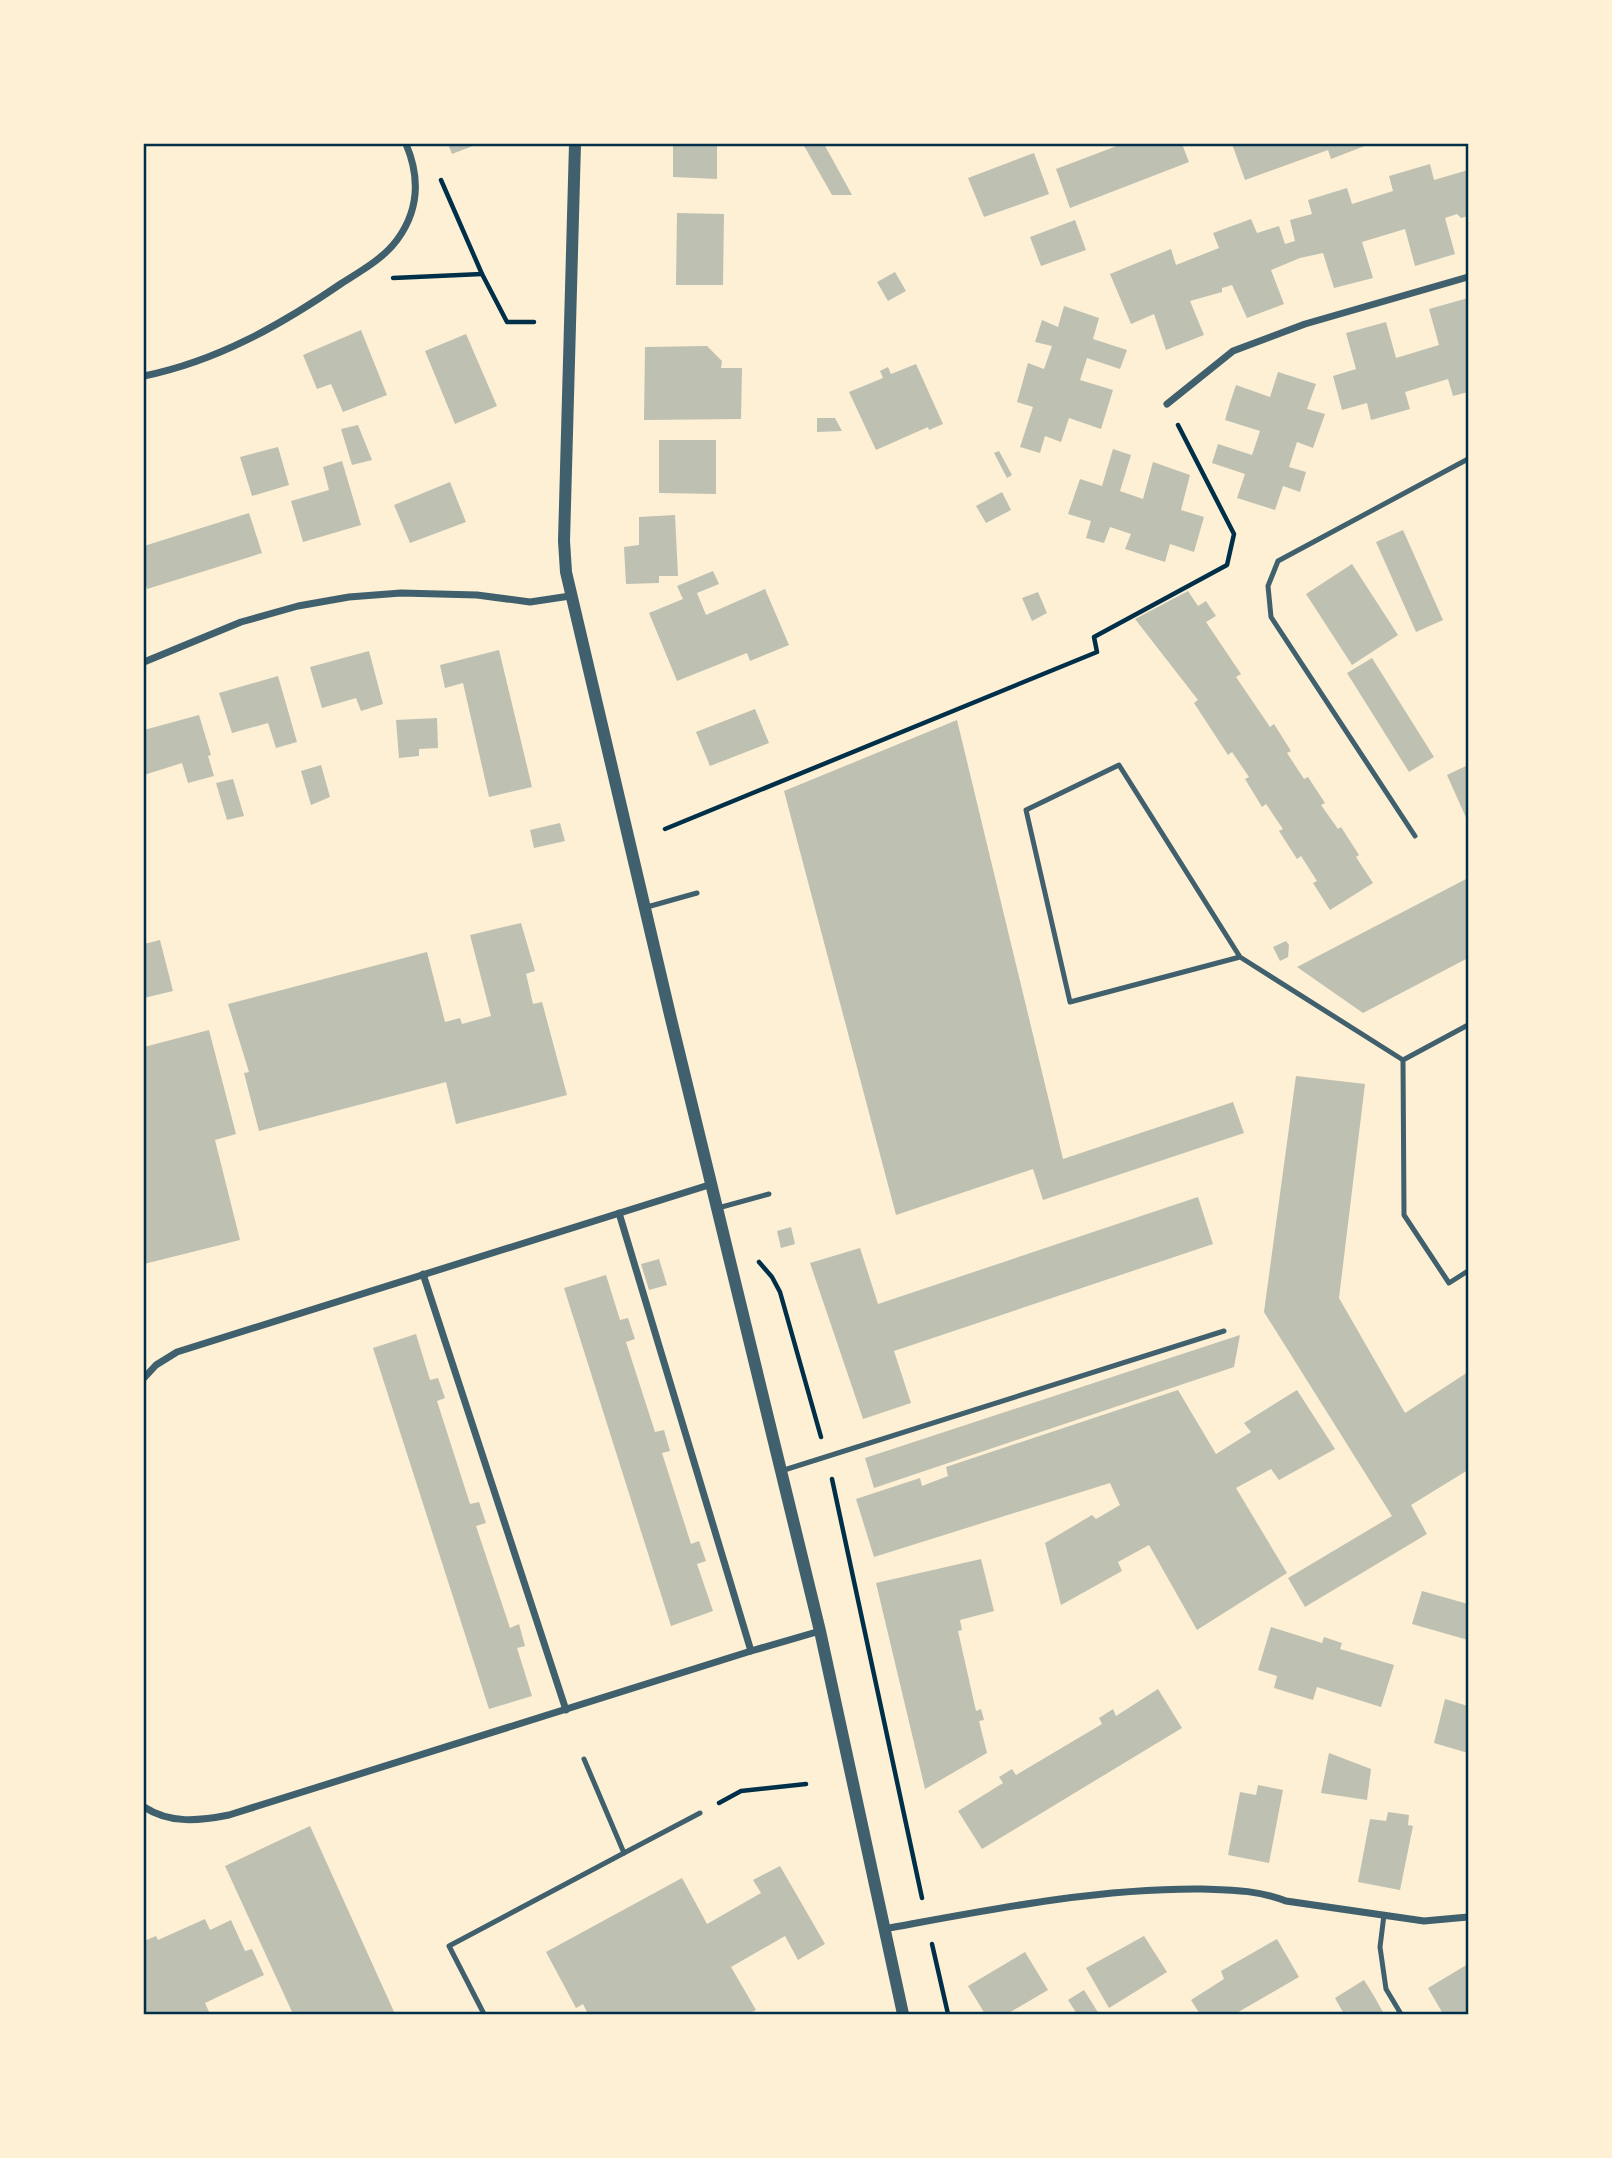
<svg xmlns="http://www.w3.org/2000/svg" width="1612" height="2158" font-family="Barlow,sans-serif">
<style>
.building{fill:#bec0b2}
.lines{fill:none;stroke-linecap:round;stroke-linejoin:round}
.path{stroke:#003049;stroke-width:4.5}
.service{stroke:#3f606c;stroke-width:5}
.minor{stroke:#3f606c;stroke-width:7}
.tertiary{stroke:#3f606c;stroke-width:12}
.neatline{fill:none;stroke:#003049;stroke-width:2.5}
</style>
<rect width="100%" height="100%" fill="#fdf0d5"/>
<g class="building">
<polygon points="448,144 478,144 452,154"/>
<polygon points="673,144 717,144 717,179 673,177"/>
<polygon points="803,144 824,144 852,195 832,195"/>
<polygon points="1122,144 1182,144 1189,162 1070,208 1056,169"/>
<polygon points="1232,144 1370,144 1331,159 1328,150 1245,180"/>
<polygon points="1034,153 1049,194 984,217 968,178"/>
<polygon points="1430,164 1434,180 1468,170 1468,216 1461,218 1457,214 1445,218 1455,254 1415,266 1405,229 1362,242 1373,278 1334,288 1323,253 1300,258 1271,270 1284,304 1247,318 1232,285 1222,288 1222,292 1190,301 1204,335 1166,350 1154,314 1131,324 1110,274 1171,249 1176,265 1219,248 1213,233 1251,219 1257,233 1279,226 1285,244 1295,241 1290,220 1312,214 1308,200 1347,188 1352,204 1393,191 1389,176"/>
<polygon points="677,213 724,214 723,285 676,285"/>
<polygon points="1075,220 1086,250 1041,266 1030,237"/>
<polygon points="895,272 906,291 888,301 877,282"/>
<polygon points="1468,298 1468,392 1453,396 1448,379 1405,392 1410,409 1371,420 1367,403 1342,410 1333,376 1356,369 1346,333 1386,322 1396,358 1439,345 1429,309"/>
<polygon points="1064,306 1099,318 1093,339 1127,350 1120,369 1087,358 1080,380 1113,390 1101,429 1069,418 1061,442 1045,436 1040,453 1020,447 1033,407 1017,402 1028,363 1044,369 1052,346 1035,342 1042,320 1058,327"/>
<polygon points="361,330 387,395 343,412 331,384 317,389 303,355"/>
<polygon points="466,334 497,406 455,424 425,351"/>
<polygon points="707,346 722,361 721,368 742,368 741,419 644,420 645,347"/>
<polygon points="916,364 943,424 929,430 928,427 876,450 849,392 883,378 880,371 888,367 891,374"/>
<polygon points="1278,372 1316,384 1307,409 1325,414 1313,448 1297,442 1289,467 1306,472 1300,492 1283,486 1275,510 1237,498 1245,474 1212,463 1218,444 1252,455 1260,431 1225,420 1230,403 1236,385 1270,397"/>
<polygon points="817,418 835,418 842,431 817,432"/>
<polygon points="358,425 372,460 352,465 341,429"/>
<polygon points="659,440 716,440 716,494 659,493"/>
<polygon points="278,447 289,485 252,496 240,457"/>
<polygon points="1113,449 1131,455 1120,491 1143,499 1153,462 1190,475 1181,510 1204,517 1194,552 1170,544 1165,562 1125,549 1131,534 1110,527 1104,543 1086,538 1091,521 1068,514 1080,479 1102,486"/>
<polygon points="999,451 1012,475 1007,478 994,453"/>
<polygon points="342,461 361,525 303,542 291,501 329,490 323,467"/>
<polygon points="450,482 466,522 410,543 394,505"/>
<polygon points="1002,492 1011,510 986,523 976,506"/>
<polygon points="249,513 262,553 147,589 144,576 144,546"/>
<polygon points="675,515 678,576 659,576 659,583 626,584 624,547 639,545 639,517"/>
<polygon points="1403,530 1443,620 1416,632 1376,542"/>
<polygon points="1352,564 1398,635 1352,665 1306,594"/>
<polygon points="713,571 719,584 697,593 706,615 765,589 789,645 750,661 747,653 677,681 649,613 683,599 677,586"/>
<polygon points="1188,591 1198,606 1206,601 1216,616 1206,622 1241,674 1236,677 1270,727 1274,724 1291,751 1287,753 1304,779 1308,777 1325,803 1321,805 1338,829 1341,827 1359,855 1356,857 1373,883 1330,910 1313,883 1317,881 1301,856 1297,859 1279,831 1283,829 1266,804 1262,807 1245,779 1249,777 1232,752 1228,755 1194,703 1198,700 1135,619"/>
<polygon points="1038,592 1047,613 1032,621 1022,598"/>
<polygon points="499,650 532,787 489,797 463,683 445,688 440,665"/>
<polygon points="369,651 383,704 361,711 356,698 322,708 310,667"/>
<polygon points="1372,658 1434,757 1409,772 1347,673"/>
<polygon points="278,676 297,742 276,748 268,723 232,733 219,693"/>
<polygon points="755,709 769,743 710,766 696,732"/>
<polygon points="199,715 211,755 208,756 214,776 188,783 182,763 144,775 144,730"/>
<polygon points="437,718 438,748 419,749 419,756 399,758 396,720"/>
<polygon points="957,720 1063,1159 1233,1102 1244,1133 1043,1200 1033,1169 896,1215 784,791"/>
<polygon points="321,765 330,797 311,805 301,771"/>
<polygon points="1468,765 1468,822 1447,775"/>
<polygon points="233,779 244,816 227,820 216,783"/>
<polygon points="560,823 565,841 534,848 530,830"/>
<polygon points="1468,878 1468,958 1363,1013 1297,967"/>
<polygon points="521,923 535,971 526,974 527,978 533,1004 542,1002 567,1095 456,1124 446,1082 259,1131 244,1073 249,1072 228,1004 427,952 445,1022 460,1018 462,1024 491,1016 470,935"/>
<polygon points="160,940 173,991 144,998 144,944"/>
<polygon points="1286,941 1289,945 1288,957 1280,961 1273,947"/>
<polygon points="209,1030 236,1134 215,1140 240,1240 144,1264 144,1047"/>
<polygon points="1296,1076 1365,1084 1339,1298 1405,1413 1468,1372 1468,1470 1411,1505 1427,1534 1305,1607 1288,1578 1392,1516 1264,1312"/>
<polygon points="1198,1197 1213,1244 894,1351 911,1403 863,1419 810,1263 860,1248 878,1304"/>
<polygon points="791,1227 795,1244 781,1248 777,1231"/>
<polygon points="659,1259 667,1285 649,1290 641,1264"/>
<polygon points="606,1275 620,1320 628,1318 635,1339 626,1342 655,1432 664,1430 670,1451 662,1453 691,1544 699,1541 706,1561 697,1564 713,1611 671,1626 564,1288"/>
<polygon points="416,1334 430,1380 438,1378 445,1398 437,1401 470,1504 479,1502 486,1523 476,1526 510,1628 519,1624 525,1646 517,1648 532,1696 489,1709 373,1348"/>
<polygon points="1240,1335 1234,1367 874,1488 865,1458"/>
<polygon points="1178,1390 1216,1454 1251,1432 1244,1423 1297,1390 1335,1449 1279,1480 1271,1469 1236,1488 1287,1573 1197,1630 1149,1545 1118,1562 1122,1571 1061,1605 1045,1543 1092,1515 1096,1519 1120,1505 1110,1483 874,1557 856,1499 920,1478 922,1486 948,1476 946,1467"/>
<polygon points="981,1559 994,1611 960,1620 962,1630 958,1631 976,1711 981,1709 984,1720 979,1721 987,1753 925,1789 876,1583"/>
<polygon points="1422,1591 1468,1604 1468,1640 1412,1624"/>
<polygon points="1271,1627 1322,1643 1324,1637 1342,1643 1340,1649 1394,1665 1381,1707 1317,1687 1313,1700 1274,1688 1277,1676 1258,1670"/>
<polygon points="1158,1689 1182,1728 982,1849 958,1811 1003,1783 999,1777 1012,1769 1016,1775 1102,1724 1099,1718 1113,1709 1116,1716"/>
<polygon points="1445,1699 1468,1706 1468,1753 1434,1743"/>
<polygon points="1329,1753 1371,1769 1367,1800 1321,1793"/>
<polygon points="1258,1785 1283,1790 1269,1863 1228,1855 1240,1792 1256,1795"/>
<polygon points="1388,1812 1409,1815 1408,1825 1413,1826 1400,1890 1358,1882 1370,1819 1386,1821"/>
<polygon points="310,1826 395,2014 293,2014 225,1866"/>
<polygon points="780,1866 825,1944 798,1960 785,1936 731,1967 756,2010 748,2014 588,2014 583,2004 576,2008 546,1952 682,1878 707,1924 761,1893 753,1880"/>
<polygon points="205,1919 210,1930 231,1920 245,1951 252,1949 264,1975 205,2003 210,2014 144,2014 144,1941 156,1936 158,1940"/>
<polygon points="1144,1936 1167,1972 1109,2008 1086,1968"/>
<polygon points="1277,1939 1299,1977 1235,2014 1200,2014 1191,2000 1224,1979 1221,1971"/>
<polygon points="1025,1952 1048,1990 1007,2014 985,2014 968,1986"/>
<polygon points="1468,1964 1468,2014 1443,2014 1428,1988"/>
<polygon points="1364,1980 1374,1996 1384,2014 1350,2014 1348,2011 1344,2014 1335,1998"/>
<polygon points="1084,1990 1099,2014 1077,2014 1068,2000"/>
</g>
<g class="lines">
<g class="path">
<polyline points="441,180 482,274 507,322 534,322"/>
<polyline points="393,278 482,274"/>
<polyline points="665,829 1097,652 1094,637 1227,565 1234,534 1178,425"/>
<polyline points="759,1262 772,1277 780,1292 821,1437"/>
<polyline points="832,1479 922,1898"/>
<polyline points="719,1803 741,1791 806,1784"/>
<polyline points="932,1944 948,2014"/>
</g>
<g class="service">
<polyline points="1415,836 1271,617 1268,586 1278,561 1468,459"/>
<polyline points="647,907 697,893"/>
<polyline points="1240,957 1070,1002 1026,810 1119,765 1240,957 1403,1060"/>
<polyline points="1468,1025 1403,1060 1404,1215 1449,1283 1468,1271"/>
<polyline points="718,1208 769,1194"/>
<polyline points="781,1471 1224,1331"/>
<polyline points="624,1853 700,1813"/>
<polyline points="1384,1915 1380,1947 1386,1989 1401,2014"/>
<polyline points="484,2014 449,1946 624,1853 584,1759"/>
</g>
<g class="minor">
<path d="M144,376C217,361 281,325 342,283C361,271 384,258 397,240C419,210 420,177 406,144"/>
<polyline points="1167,404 1233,351 1305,324 1468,277"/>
<polyline points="144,662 241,622 298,606 349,597 401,593 477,595 530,602 570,596"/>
<polyline points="619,1213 751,1651"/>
<polyline points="423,1274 566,1710"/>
<polyline points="144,1378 156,1365 177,1352 712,1184"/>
<path d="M144,1807C170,1824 199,1821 229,1815L751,1651L820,1631"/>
<path d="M884,1929C988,1910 1096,1888 1202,1889C1232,1890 1258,1890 1286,1901L1424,1921L1468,1917"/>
</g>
<polyline class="tertiary" points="575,144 564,541 566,572 671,1019 820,1631 903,2014"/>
</g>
<rect width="1612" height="2158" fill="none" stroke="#fdf0d5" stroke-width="290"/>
<rect x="145" y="145" width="1322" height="1868" class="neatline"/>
</svg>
